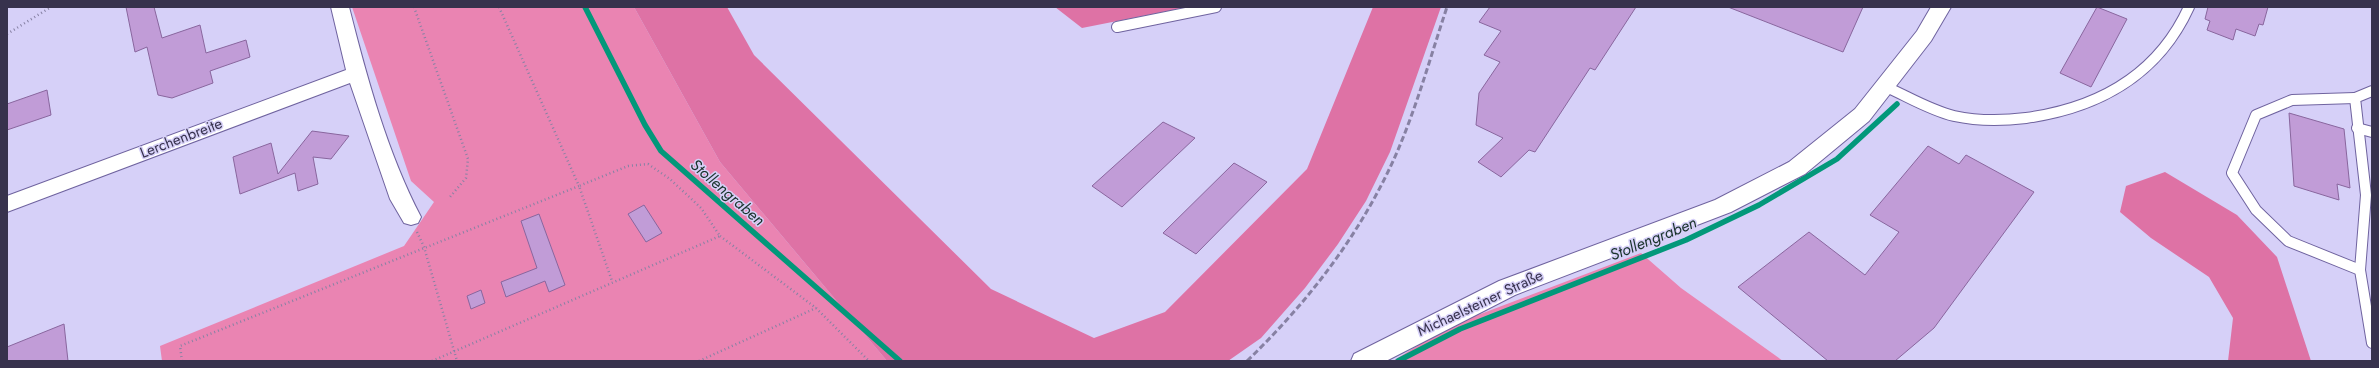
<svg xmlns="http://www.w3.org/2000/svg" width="2379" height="368" font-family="Jost,sans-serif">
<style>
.green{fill:#ea84b2}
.forest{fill:#de72a5}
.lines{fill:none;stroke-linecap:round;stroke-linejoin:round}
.stream{stroke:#02987a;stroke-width:5.5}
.building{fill:#c19cd7;stroke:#89669e}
.service-casing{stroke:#6f639f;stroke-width:12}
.minor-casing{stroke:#6f639f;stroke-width:2}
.tertiary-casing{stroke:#6f639f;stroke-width:2}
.path{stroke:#8782a4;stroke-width:2.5;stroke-dasharray:1 3;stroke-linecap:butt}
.service{stroke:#fff;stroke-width:10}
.minor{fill:#fff;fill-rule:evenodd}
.tertiary{fill:#fff;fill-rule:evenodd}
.rail{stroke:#8781a3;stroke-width:3;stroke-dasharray:6 3;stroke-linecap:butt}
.labels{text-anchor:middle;stroke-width:3;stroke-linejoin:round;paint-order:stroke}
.street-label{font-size:15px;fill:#37324d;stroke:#d6d0f8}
.water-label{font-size:16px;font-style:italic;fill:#19322b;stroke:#d6d0f8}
</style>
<rect width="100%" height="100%" fill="#d6d0f8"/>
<g class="green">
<polygon points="352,7 634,7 720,162 887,361 162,361 160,346 404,246 434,202 411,181"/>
<polygon points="1641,253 1681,288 1783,361 1393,361 1449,326"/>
</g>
<g class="forest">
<polygon points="634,7 727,7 754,55 991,289 1094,338 1165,312 1307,169 1373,7 1441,7 1390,152 1366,201 1338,244 1305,288 1261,338 1228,361 887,361 720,162"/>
<polygon points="1055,7 1188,7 1082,28"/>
<polygon points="2165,172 2237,215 2277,257 2311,361 2228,361 2233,318 2209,277 2151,238 2120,212 2126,186"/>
</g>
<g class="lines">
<g class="stream">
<polyline points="585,7 645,125 661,151 900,361"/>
<polyline points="1398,361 1460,329 1686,240 1759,205 1837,159 1897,104"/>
</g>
</g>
<g class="building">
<polygon points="126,7 154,7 162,38 200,25 206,53 246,40 250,57 210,71 213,83 172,98 158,95 147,47 135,52"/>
<polygon points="1490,7 1636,7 1595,70 1590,68 1535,152 1529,150 1501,177 1478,162 1503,138 1476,125 1479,93 1500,62 1484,55 1501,31 1479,22"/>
<polygon points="1728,7 1863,7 1843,52"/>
<polygon points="2097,7 2127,19 2091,87 2060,73"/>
<polygon points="2208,7 2268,7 2263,25 2259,24 2255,36 2236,29 2233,40 2207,30 2210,21 2205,19"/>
<polygon points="47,90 51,115 7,130 7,104"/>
<polygon points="2289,113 2344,129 2350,188 2337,184 2339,200 2294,186"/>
<polygon points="1163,122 1195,138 1122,207 1092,186"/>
<polygon points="312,131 349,136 331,159 313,157 318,184 298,191 295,173 240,194 233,157 271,143 278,174"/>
<polygon points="1928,146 1959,164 1966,155 2034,192 1934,328 1895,361 1828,361 1738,287 1809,232 1865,275 1899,232 1870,215"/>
<polygon points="1234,163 1267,182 1196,254 1163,233"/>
<polygon points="644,205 662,233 646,242 628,214"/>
<polygon points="539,214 565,285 549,292 545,281 506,297 501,282 537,268 521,221"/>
<polygon points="481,290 485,303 471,309 467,296"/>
<polygon points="64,324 68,361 7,361 7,347"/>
</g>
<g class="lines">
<defs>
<g id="service">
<polyline points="1117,27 1216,7"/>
<path d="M1884,86C1907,96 1929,110 1954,116C1977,121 2002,121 2026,118C2098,108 2158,75 2189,7"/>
<polyline points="2372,91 2355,98 2366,195 2360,270 2372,343"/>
<polyline points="2355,98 2292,100 2256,115 2232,173 2256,210 2288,241 2360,270"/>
<polyline points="2357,128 2372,132"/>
</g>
<path id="minor" d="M331,7H349C367,78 387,152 421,217L418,223L411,225L404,223L390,199L350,83L7,212V196L346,70Z"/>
<polygon id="tertiary" points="1931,7 1951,7 1931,41 1869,121 1805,174 1731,212 1515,295 1386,361 1351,361 1354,354 1499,281 1715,200 1789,162 1855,109 1917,31"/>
</defs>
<use href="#service" class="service-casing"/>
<use href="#minor" class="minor-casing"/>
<use href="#tertiary" class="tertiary-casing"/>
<g class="path">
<polyline points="414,7 468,159 466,178 450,197"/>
<polyline points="7,34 51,7"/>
<polyline points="417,232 424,247 457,361"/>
<polyline points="720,236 816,308 869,361"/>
<polyline points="182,361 180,346 579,186 499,7"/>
<polyline points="432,361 720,236 701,208 670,179 648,164 628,166 579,186 612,281"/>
<polyline points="699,361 816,308"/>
</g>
<use href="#service" class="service"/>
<use href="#minor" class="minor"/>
<use href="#tertiary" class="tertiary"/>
<path class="rail" d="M1247,361C1308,302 1359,236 1394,159C1416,110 1430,58 1447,7"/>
</g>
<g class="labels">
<g class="street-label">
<text transform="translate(181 138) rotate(-21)" y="5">Lerchenbreite</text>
<text transform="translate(1480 303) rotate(-25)" y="5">Michaelsteiner Straße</text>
</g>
<g class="water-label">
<text transform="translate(728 192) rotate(41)" y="6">Stollengraben</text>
<text transform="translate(1653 238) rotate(-22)" y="6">Stollengraben</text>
</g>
</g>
<rect width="2379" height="368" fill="none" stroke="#37324d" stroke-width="16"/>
</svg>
